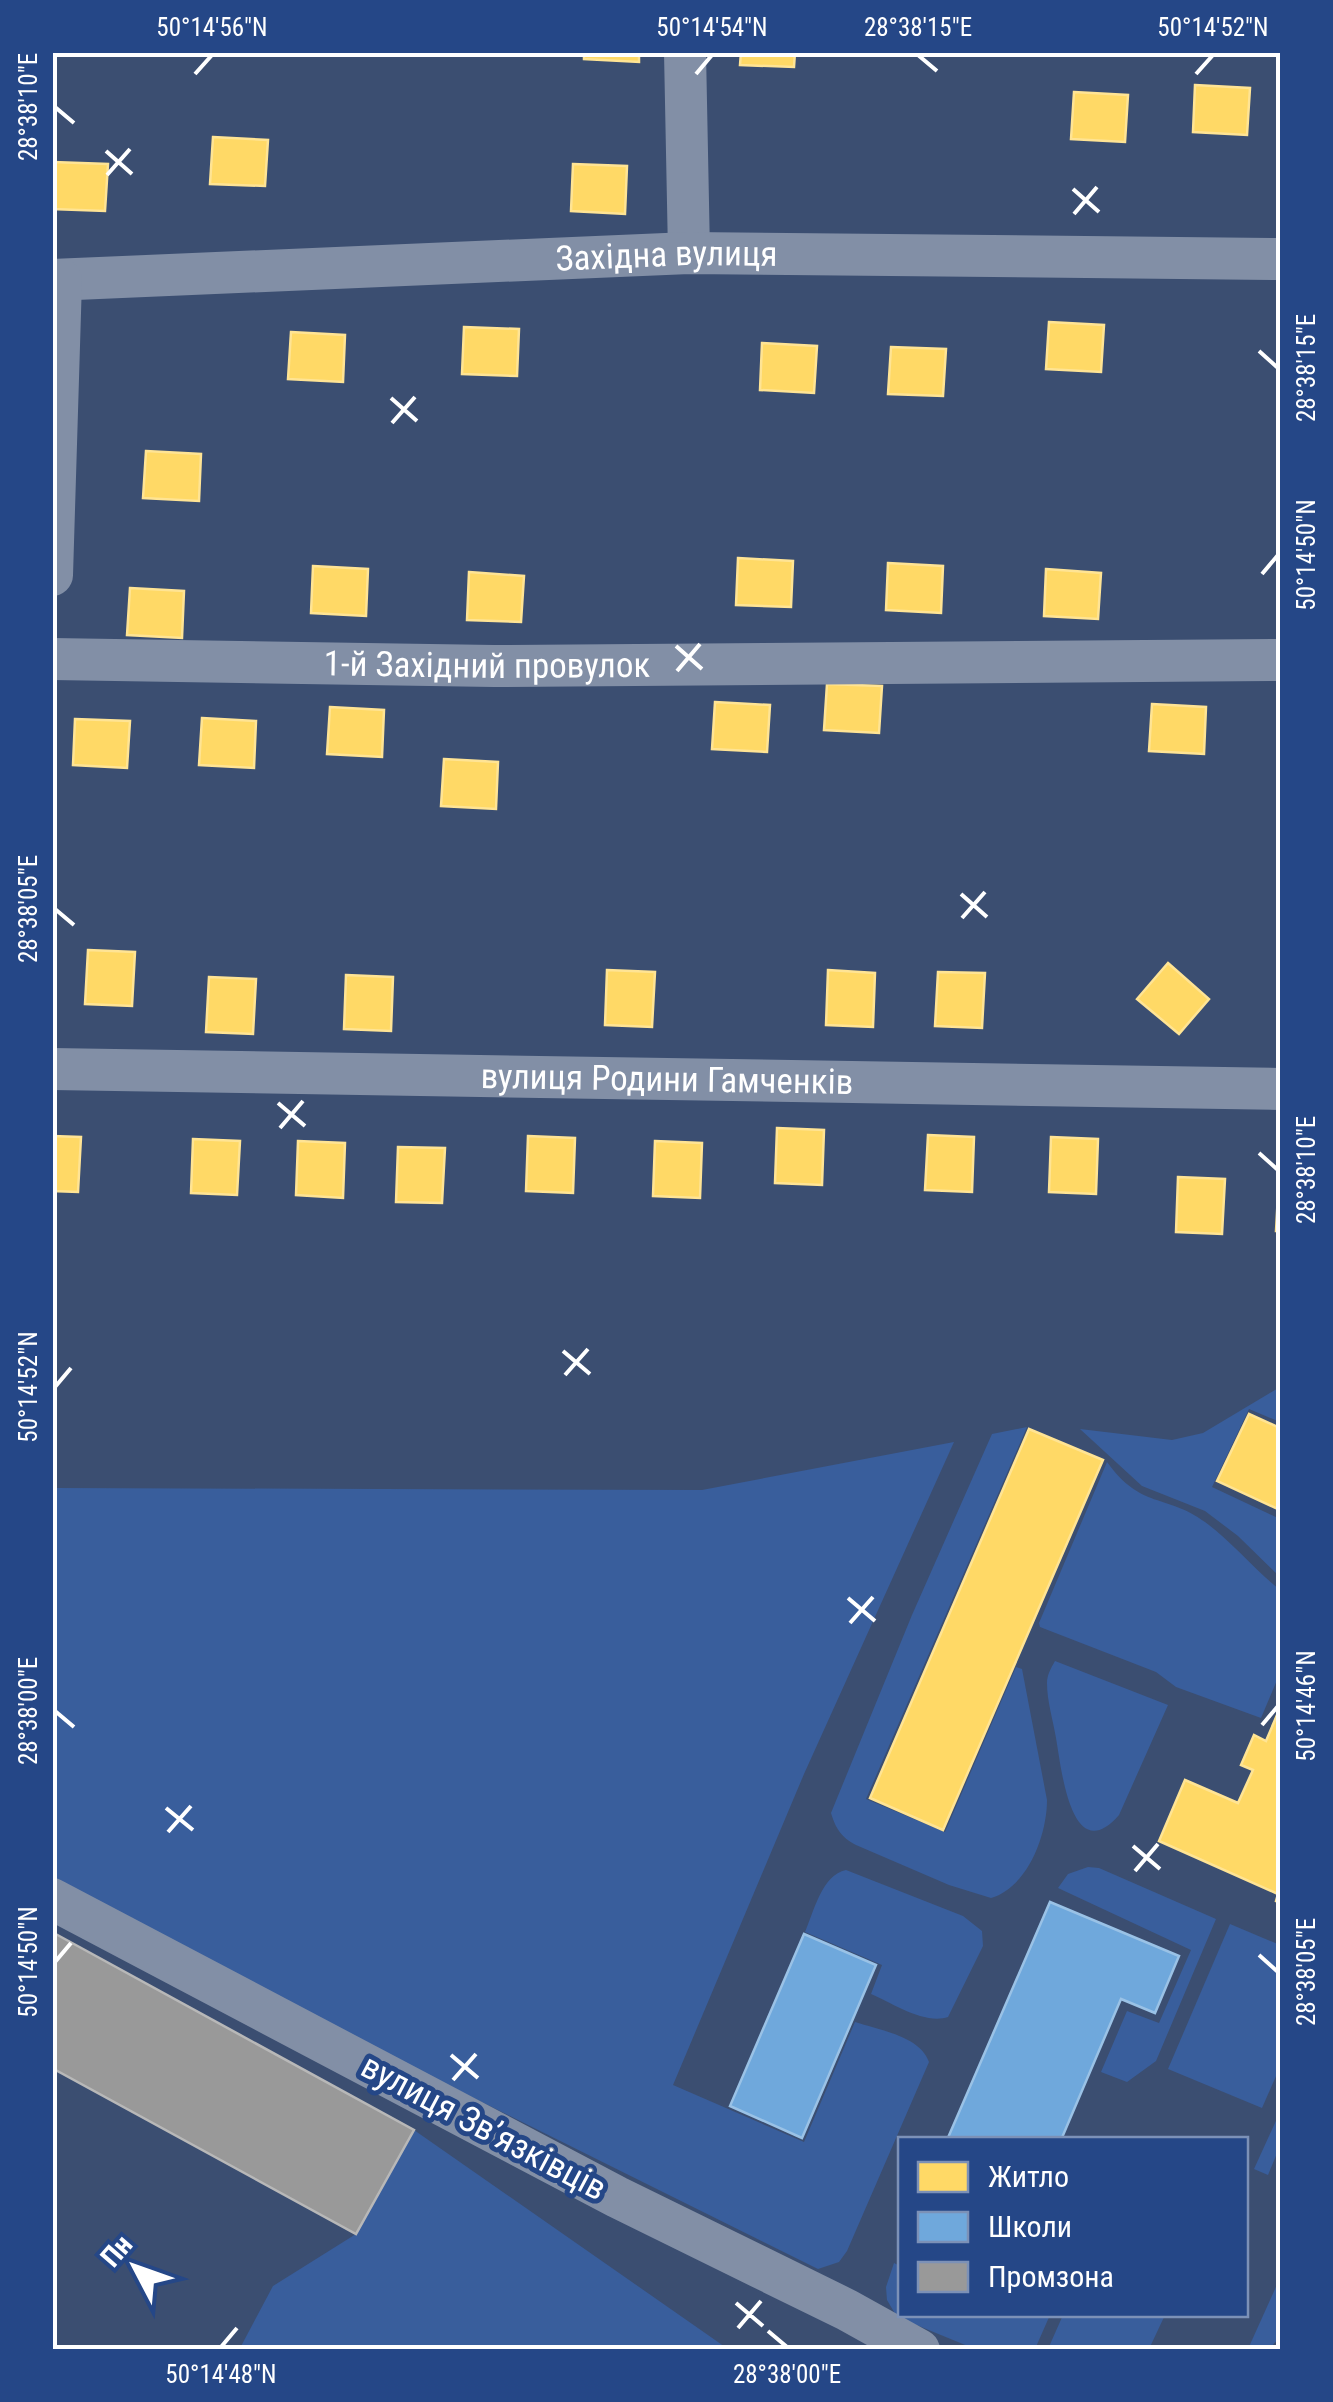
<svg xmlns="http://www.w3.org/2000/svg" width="1333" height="2402" font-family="'Roboto Condensed',sans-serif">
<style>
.green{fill:#395e9c}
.homes{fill:#ffd966;stroke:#ffe494;stroke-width:2.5}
.schools{fill:#6fa8dc;stroke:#9ac2e6;stroke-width:2.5}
.industry{fill:#999;stroke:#b8b8b8;stroke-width:2.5}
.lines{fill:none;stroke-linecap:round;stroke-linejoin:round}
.minor{stroke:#828fa6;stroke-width:42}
.ticks{fill:none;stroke:#fff;stroke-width:4}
.labels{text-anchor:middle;stroke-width:10;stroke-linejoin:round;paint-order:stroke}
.street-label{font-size:35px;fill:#fff;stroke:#254787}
.neatline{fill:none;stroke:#fff;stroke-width:4}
.ticks-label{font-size:25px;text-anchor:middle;fill:#fff}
</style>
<rect width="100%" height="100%" fill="#3b4e71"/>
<g class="green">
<polygon points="1280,1387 1280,1422 1249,1409 1212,1487 1280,1519 1280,1577 1238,1536 1205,1511 1142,1486 1080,1429 1172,1440 1203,1433"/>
<path d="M1027,1427L866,1799L945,1832L1016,1667L1022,1669L1047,1800C1047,1835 1028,1887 991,1898L949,1885L856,1845C841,1837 836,1829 831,1813L912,1615L992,1434Z"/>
<path d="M954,1442L804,1774L673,2085L804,2142L855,2022C879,2030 920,2036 929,2062L847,2251L839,2262L818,2269L53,1889L52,1488L702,1490Z"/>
<path d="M1107,1462C1142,1510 1165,1493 1205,1522C1232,1542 1254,1569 1280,1590V1673L1261,1718L1176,1687L1156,1672L1040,1627L1039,1623Z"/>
<path d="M1055,1661L1168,1705L1119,1815C1071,1870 1061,1766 1056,1738C1053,1720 1047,1701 1047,1683C1047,1675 1051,1668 1055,1661Z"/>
<polygon points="1088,1867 1099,1868 1216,1919 1156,2061 1127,2082 1101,2072 1127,2011 1159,2023 1191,1950 1058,1888 1068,1874"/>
<path d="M846,1870L963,1916L982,1931L983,1946L948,2017C925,2025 892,2003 871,1994L882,1965L805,1932C814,1911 822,1875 846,1870Z"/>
<polygon points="1230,1924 1280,1945 1280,2067 1262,2108 1168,2069"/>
<polygon points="1280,2112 1280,2146 1268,2175 1254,2169"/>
<polygon points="414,2130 728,2349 239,2350 273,2286 356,2234"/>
<polygon points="894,2263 900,2266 901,2314 1020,2314 1029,2318 1031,2315 1050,2315 1035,2349 975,2349 897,2317 887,2300 886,2287"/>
<polygon points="1280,2278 1280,2337 1269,2349 1248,2349"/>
<polygon points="1063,2315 1063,2314 1165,2315 1149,2349 1048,2349"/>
</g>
<g class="homes">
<polygon points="584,52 639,52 639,62 584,59"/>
<polygon points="741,52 795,52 794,67 740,65"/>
<polygon points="1195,85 1250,88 1247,135 1193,132"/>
<polygon points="1074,92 1128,95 1125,142 1071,139"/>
<polygon points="213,137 268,140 265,186 210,184"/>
<polygon points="53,162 108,164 105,211 52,209"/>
<polygon points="573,164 627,166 625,214 571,211"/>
<polygon points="1049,322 1104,325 1101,372 1046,369"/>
<polygon points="464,327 519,329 517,376 462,374"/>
<polygon points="291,332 345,335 343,382 288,379"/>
<polygon points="762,343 817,346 814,393 760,390"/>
<polygon points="891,347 946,349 943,396 888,394"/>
<polygon points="146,451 201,454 199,501 143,498"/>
<polygon points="738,558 793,561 791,607 736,605"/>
<polygon points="888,563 943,566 941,613 886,610"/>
<polygon points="313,566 368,569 366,616 311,613"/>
<polygon points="1046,569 1101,573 1098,619 1044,616"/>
<polygon points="469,572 524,576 521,622 467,620"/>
<polygon points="130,588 184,591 182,638 127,635"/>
<polygon points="827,684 882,686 879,733 824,730"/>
<polygon points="715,702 770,705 767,752 712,749"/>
<polygon points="1152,704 1206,707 1204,754 1149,751"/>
<polygon points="330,707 384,710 382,757 327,754"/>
<polygon points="202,718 256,721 254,768 199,765"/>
<polygon points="75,719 130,721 127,768 73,765"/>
<polygon points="444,759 498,762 496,809 441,806"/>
<polygon points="88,950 135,952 132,1006 85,1004"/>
<polygon points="1168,963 1209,999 1179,1034 1137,999"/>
<polygon points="607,970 655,972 652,1027 605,1025"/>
<polygon points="828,970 875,973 873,1027 826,1025"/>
<polygon points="938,972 985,973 982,1028 935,1026"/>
<polygon points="346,975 393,977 391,1031 344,1029"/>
<polygon points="209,977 256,979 253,1034 206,1032"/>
<polygon points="777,1128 824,1130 822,1185 775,1183"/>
<polygon points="928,1135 974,1137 972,1192 925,1190"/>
<polygon points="52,1136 81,1137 78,1192 52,1191"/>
<polygon points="528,1136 575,1138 573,1193 526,1191"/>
<polygon points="1051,1137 1098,1139 1096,1194 1049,1192"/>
<polygon points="193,1139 240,1141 237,1195 191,1193"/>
<polygon points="298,1141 345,1143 343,1198 296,1195"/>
<polygon points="655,1141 702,1143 700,1198 653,1196"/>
<polygon points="398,1147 445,1148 442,1203 396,1202"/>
<polygon points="1279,1176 1280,1176 1280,1231 1276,1231"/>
<polygon points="1178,1177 1225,1179 1222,1234 1176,1232"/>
<polygon points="1249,1414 1280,1428 1280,1510 1217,1481"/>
<polygon points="1029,1429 1103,1460 943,1830 870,1798"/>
<polygon points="1280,1708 1280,1903 1276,1901 1278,1894 1159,1841 1185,1780 1238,1803 1253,1770 1241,1765 1254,1735 1266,1741"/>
</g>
<g class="schools">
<polygon points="1050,1902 1179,1956 1155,2013 1121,1999 1061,2140 947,2140"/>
<polygon points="804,1934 876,1965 802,2138 730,2106"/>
</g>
<polygon class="industry" points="52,1932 414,2130 356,2234 52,2068"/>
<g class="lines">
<g class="minor">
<polyline points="685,52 689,253"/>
<path id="s1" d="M52,280L689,253L1280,259"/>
<polyline points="52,575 61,280"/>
<path id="s2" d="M52,659L494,666L1280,660"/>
<path id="s3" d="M52,1069L1280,1089"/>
<polyline points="52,1899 617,2197 847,2310 919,2350"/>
</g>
</g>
<path class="ticks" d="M918,55L937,71M195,74L212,55M696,74L712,55M1196,74L1213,55M55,107L74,123M106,151L132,174M107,175L130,149M1073,189L1099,212M1074,214L1097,187M1259,351L1278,368M391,398L417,421M392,423L415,397M1262,574L1278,555M676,646L702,669M677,671L700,644M961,894L987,917M55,909L74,925M962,918L985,892M278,1103L305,1126M280,1128L303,1101M1259,1153L1278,1170M563,1351L590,1374M565,1375L588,1349M55,1387L71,1368M848,1598L875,1621M850,1623L873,1597M55,1711L74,1727M1262,1725L1278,1706M166,1808L193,1830M168,1832L191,1806M1133,1846L1160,1869M1135,1871L1158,1844M1259,1955L1278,1972M55,1962L71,1943M451,2055L478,2078M453,2080L476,2054M736,2303L763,2326M738,2328L761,2301M768,2331L787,2347M221,2347L237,2328"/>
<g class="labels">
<g class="street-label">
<text dy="12" stroke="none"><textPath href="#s1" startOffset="615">Західна вулиця</textPath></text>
<text dy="12" stroke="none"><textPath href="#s2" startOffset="435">1-й Західний провулок</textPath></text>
<text dy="12" stroke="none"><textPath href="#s3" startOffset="615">вулиця Родини Гамченків</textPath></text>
<text transform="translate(484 2127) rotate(28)" y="12">вулиця Звʼязківців</text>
</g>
</g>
<rect width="1333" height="2402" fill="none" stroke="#254787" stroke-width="110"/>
<rect x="898" y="2137" width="350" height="180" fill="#254787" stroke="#7c91b7" stroke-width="2.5"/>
<rect x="918" y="2162" width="50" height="30" fill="#ffd966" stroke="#7c91b7" stroke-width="2.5"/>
<text x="988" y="2187" font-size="30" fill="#ffffff">Житло</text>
<rect x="918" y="2212" width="50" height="30" fill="#6fa8dc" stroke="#7c91b7" stroke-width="2.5"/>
<text x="988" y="2237" font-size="30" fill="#ffffff">Школи</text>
<rect x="918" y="2262" width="50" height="30" fill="#999999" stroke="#7c91b7" stroke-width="2.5"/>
<text x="988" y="2287" font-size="30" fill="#ffffff">Промзона</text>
<g transform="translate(135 2267) rotate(311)" stroke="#254787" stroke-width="8" paint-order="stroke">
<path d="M0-8L18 38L0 25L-18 38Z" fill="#ffffff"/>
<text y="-15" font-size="28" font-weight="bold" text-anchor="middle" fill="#ffffff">Пн</text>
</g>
<rect x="55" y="55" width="1223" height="2292" class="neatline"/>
<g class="ticks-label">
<text x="212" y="36">50°14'56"N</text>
<text x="712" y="36">50°14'54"N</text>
<text x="918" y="36">28°38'15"E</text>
<text x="1213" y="36">50°14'52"N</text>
<text transform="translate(28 107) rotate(-90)" y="9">28°38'10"E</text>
<text transform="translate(1306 368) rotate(-90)" y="9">28°38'15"E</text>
<text transform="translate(1306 555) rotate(-90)" y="9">50°14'50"N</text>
<text transform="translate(28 909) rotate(-90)" y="9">28°38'05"E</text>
<text transform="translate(1306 1170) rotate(-90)" y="9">28°38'10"E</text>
<text transform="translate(28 1387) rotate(-90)" y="9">50°14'52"N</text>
<text transform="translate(1306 1706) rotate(-90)" y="9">50°14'46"N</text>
<text transform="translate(28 1711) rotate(-90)" y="9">28°38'00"E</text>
<text transform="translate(28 1962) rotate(-90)" y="9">50°14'50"N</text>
<text transform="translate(1306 1972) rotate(-90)" y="9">28°38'05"E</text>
<text x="221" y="2383">50°14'48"N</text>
<text x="787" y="2383">28°38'00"E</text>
</g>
</svg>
